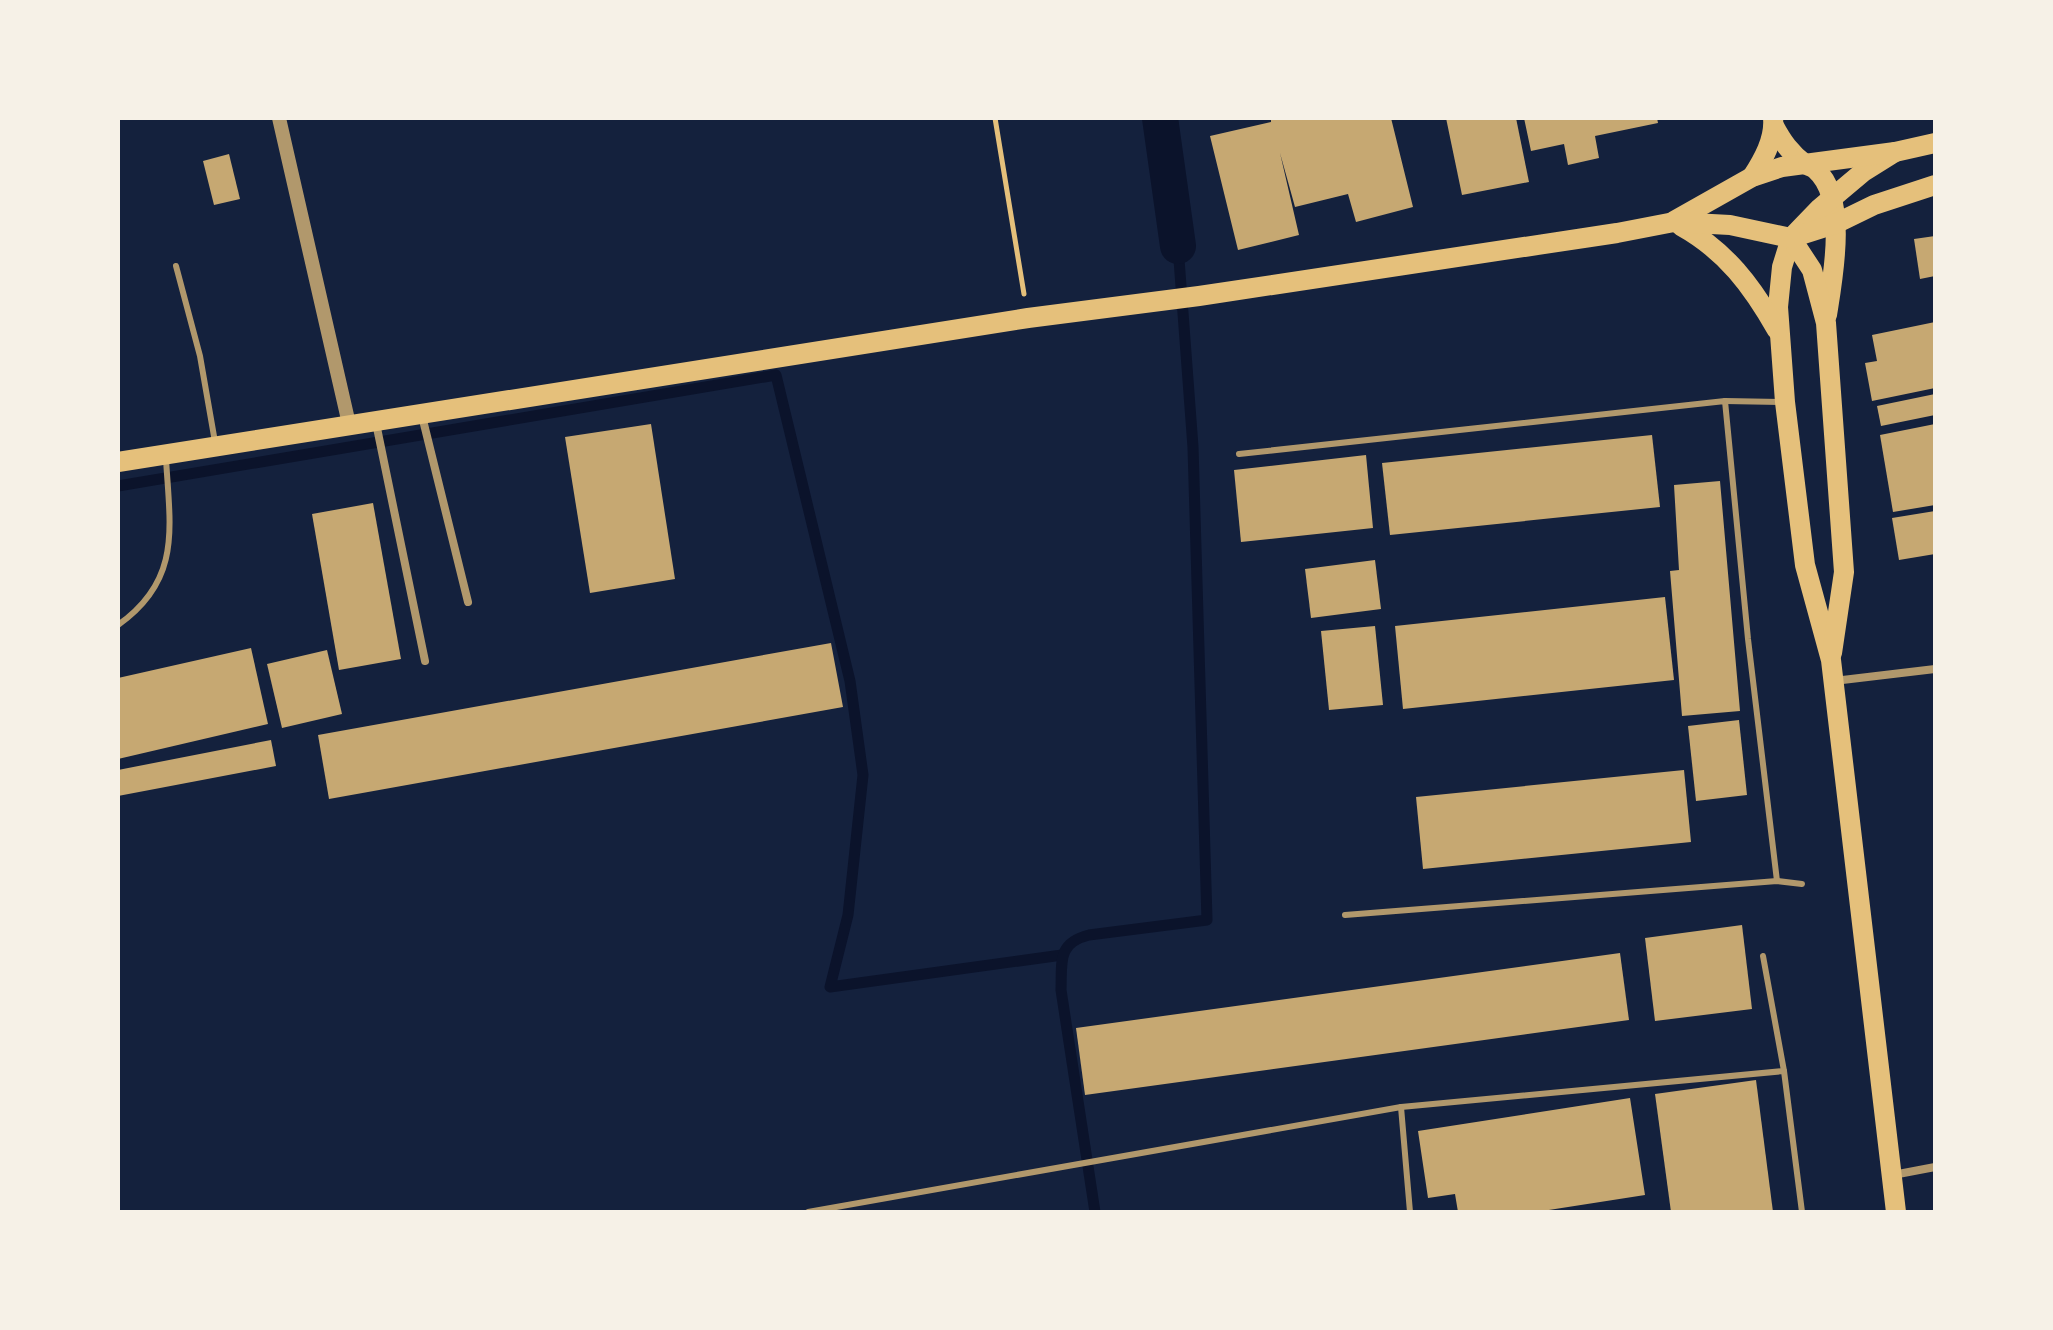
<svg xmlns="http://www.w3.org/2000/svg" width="2053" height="1330" font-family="'DejaVu Sans',sans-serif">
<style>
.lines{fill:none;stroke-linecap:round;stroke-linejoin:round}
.stream{stroke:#0b132b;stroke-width:11}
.canal{stroke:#0b132b;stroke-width:36}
.building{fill:#c6a872}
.path{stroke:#e5c07b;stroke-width:5}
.service{stroke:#b1986c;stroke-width:6}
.minor{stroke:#b1986c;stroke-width:8}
.tertiary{stroke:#b1986c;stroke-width:14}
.primary{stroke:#e5c07b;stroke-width:20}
</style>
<rect width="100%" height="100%" fill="#14213d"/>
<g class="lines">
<g class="stream">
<polyline points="118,486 776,375 850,681 863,775 848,915 830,987 1062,955"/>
<path d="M1095,1212L1061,990C1062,962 1057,943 1089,935L1207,920L1193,447L1178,246"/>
</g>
<polyline class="canal" points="1160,118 1178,246"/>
</g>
<g class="building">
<polygon points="1271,118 1391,118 1413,207 1356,222 1348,194 1295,207 1280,153 1299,235 1238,250 1210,136 1271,122"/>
<polygon points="1446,118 1516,118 1529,182 1462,195"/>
<polygon points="1524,118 1657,118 1658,123 1595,136 1599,158 1568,165 1564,144 1531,151"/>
<polygon points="229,154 240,199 214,205 203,161"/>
<polygon points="1935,236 1935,276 1920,279 1914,239"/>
<polygon points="1935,322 1935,388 1872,401 1865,363 1877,361 1872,335"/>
<polygon points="1935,394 1935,415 1881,426 1877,406"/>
<polygon points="651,424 675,579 590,593 565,437"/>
<polygon points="1935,424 1935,505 1893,512 1880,435"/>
<polygon points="1652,435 1660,507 1390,535 1382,463"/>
<polygon points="1366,455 1373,528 1241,542 1234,470"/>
<polygon points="1720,481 1740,711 1682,716 1670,571 1679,570 1674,485"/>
<polygon points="373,503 401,659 339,670 312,514"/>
<polygon points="1935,511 1935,554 1899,560 1892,518"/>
<polygon points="1375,560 1381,609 1311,618 1305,569"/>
<polygon points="1665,597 1674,680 1403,709 1395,626"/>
<polygon points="1375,626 1383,705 1329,710 1321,631"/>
<polygon points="831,643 843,707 329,799 318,735"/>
<polygon points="251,648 268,724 118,759 118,678"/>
<polygon points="327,650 342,714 282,728 267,664"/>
<polygon points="1739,720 1747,795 1696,801 1688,726"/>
<polygon points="271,740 276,766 118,796 118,770"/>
<polygon points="1684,770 1691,842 1423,869 1416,797"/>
<polygon points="1742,925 1752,1009 1655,1021 1645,938"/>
<polygon points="1620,953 1629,1020 1085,1095 1076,1028"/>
<polygon points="1756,1080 1773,1212 1671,1212 1655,1094"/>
<polygon points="1630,1098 1645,1195 1536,1212 1458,1212 1455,1194 1428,1198 1418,1131"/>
</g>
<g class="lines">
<polyline class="path" points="995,118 1024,294"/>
<g class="service">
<polyline points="176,266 200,356 215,442"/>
<polyline points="1725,401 1782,402"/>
<polyline points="1239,454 1725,401 1748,639 1777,881"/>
<path d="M118,625C182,580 170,527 166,459"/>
<polyline points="1345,915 1777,881 1802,884"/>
<polyline points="1763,956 1784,1071 1802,1212"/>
<polyline points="1401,1107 1410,1212"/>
<polyline points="808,1212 1401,1107 1784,1071"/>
</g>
<g class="minor">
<polyline points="422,416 468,602"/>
<polyline points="376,423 425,661"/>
<polyline points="1834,681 1935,669"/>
<polyline points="1893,1175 1935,1167"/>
</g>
<polyline class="tertiary" points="279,118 349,424"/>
<g class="primary">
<path d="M1774,126C1782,141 1790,153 1805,164C1808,166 1813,167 1816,170C1848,198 1833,277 1827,315"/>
<polyline points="1895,152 1863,172 1819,209 1791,238 1782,267 1778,307 1785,402 1805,565 1831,660 1896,1212"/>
<path d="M1752,177C1763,160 1775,139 1773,118"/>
<polyline points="1674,221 1752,177 1782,167 1895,152 1935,143"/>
<path d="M1681,226C1726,251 1752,286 1777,330"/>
<polyline points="1791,238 1812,270 1826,323 1844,572 1832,653"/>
<polyline points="1791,238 1835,224 1874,205 1935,185"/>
<polyline points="118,462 1028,318 1199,296 1617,233 1674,222 1730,225 1791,238"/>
</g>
</g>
<rect width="2053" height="1330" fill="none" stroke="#f6f1e7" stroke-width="240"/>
</svg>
